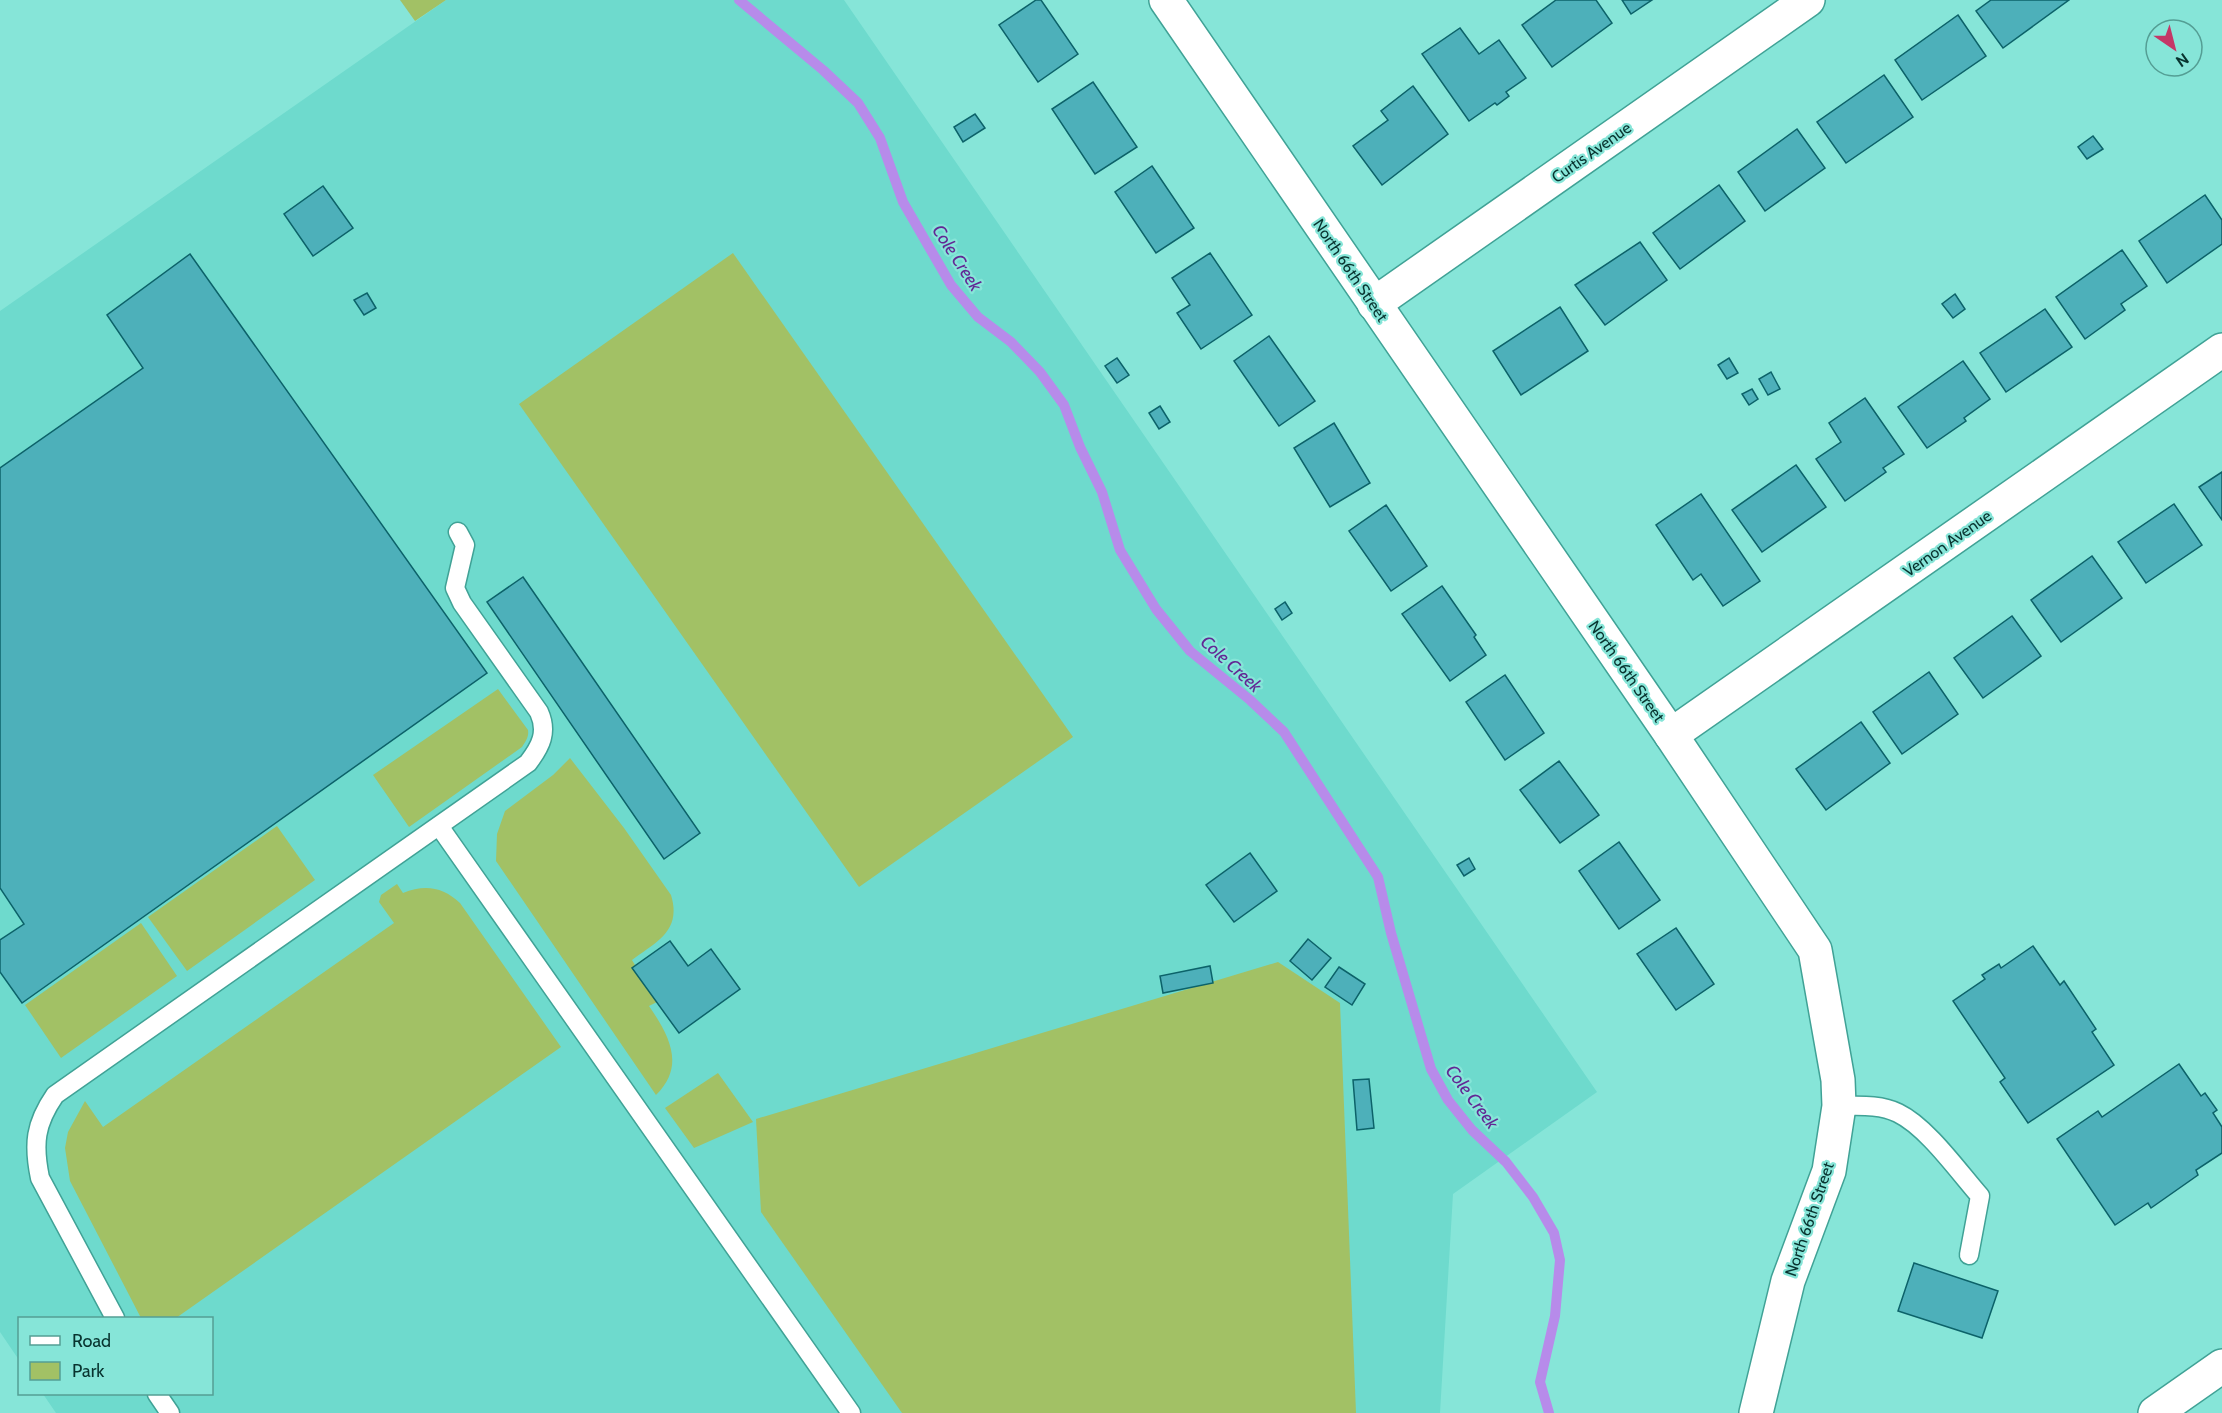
<svg xmlns="http://www.w3.org/2000/svg" width="2222" height="1413" font-family="Cabin,sans-serif">
<style>
.built{fill:#6edacd}
.green{fill:#a2c165}
.lines{fill:none;stroke-linecap:round;stroke-linejoin:round}
.stream{stroke:#b78bea;stroke-width:10}
.building{fill:#4db0ba;stroke:#0c6269;stroke-width:1.5}
.lane-casing{stroke:#40a296;stroke-width:21}
.street-casing{stroke:#40a296;stroke-width:36}
.primary-casing{stroke:#40a296;stroke-width:36}
.lane{stroke:#fff;stroke-width:18}
.street{stroke:#fff;stroke-width:33}
.primary{stroke:#fff;stroke-width:33}
.labels{text-anchor:middle;stroke-width:4.5;stroke-linejoin:round;paint-order:stroke}
.street-label{font-size:16px;fill:#08332f;stroke:#86e5d8}
.water-label{font-size:18px;font-style:italic;fill:#622794;stroke:#86e5d8}
</style>
<rect width="100%" height="100%" fill="#86e5d8"/>
<polygon class="built" points="446,0 844,0 1597,1092 1453,1194 1440,1413 56,1413 43,1394 212,1394 212,1318 20,1318 19,1360 0,1332 0,311"/>
<g class="green">
<polygon points="400,0 446,0 415,21"/>
<polygon points="733,253 1073,737 859,887 519,404"/>
<path d="M498,689L528,730C529,737 526,741 522,747L409,827L373,775Z"/>
<path d="M570,758L624,828L671,895C682,931 656,942 632,960L635,965L632,968L657,1002L649,1006C669,1035 686,1066 656,1095L496,861L497,834L505,811L553,775Z"/>
<polygon points="277,826 315,880 187,971 148,917"/>
<path d="M397,884L403,893C425,884 443,887 460,903L561,1047L176,1318H141L70,1181L65,1148L68,1132L85,1101L103,1127L394,923L379,902L381,895Z"/>
<polygon points="141,923 177,976 61,1058 25,1005"/>
<polygon points="1278,962 1340,1003 1356,1413 902,1413 761,1212 756,1119"/>
<polygon points="718,1073 753,1122 694,1148 665,1108"/>
</g>
<g class="lines">
<polyline class="stream" points="739,0 823,70 858,103 880,138 903,202 951,285 978,317 1011,342 1040,372 1064,405 1080,447 1102,492 1120,550 1156,609 1190,651 1250,700 1284,732 1378,877 1391,933 1431,1069 1448,1100 1472,1130 1506,1162 1533,1197 1554,1233 1560,1260 1555,1316 1540,1382 1549,1413"/>
</g>
<g class="building">
<polygon points="1036,0 1041,0 1078,54 1038,82 999,25"/>
<polygon points="1556,0 1596,0 1612,23 1552,67 1522,25"/>
<polygon points="1622,0 1652,0 1631,14"/>
<polygon points="1991,0 2069,0 2003,48 1976,11"/>
<polygon points="1958,15 1986,56 1922,100 1895,60"/>
<polygon points="1460,28 1479,54 1499,40 1526,78 1506,92 1509,96 1497,105 1495,103 1469,121 1422,54"/>
<polygon points="1884,75 1913,117 1846,163 1817,122"/>
<polygon points="1093,82 1137,147 1095,174 1052,109"/>
<polygon points="1413,86 1448,134 1382,185 1353,146 1388,120 1381,111"/>
<polygon points="975,114 985,128 963,142 954,127"/>
<polygon points="1797,129 1825,168 1765,211 1738,172"/>
<polygon points="2093,136 2103,149 2087,159 2078,147"/>
<polygon points="1152,166 1194,228 1156,253 1115,192"/>
<polygon points="1719,185 1745,221 1680,269 1653,233"/>
<polygon points="323,186 353,228 313,256 284,214"/>
<polygon points="2205,195 2222,220 2222,244 2167,283 2139,241"/>
<polygon points="1640,242 1667,280 1605,325 1575,285"/>
<polygon points="2122,250 2147,286 2121,304 2125,310 2085,339 2056,297"/>
<polygon points="1210,253 1252,315 1201,349 1177,313 1190,305 1172,278"/>
<polygon points="190,254 487,673 22,1003 0,972 0,940 24,924 0,888 0,468 143,368 107,315"/>
<polygon points="367,293 376,308 364,315 354,300"/>
<polygon points="1955,294 1965,309 1953,318 1942,304"/>
<polygon points="1560,307 1588,351 1521,395 1493,351"/>
<polygon points="2045,309 2072,347 2006,392 1980,353"/>
<polygon points="1269,336 1315,401 1279,426 1234,361"/>
<polygon points="1117,358 1129,375 1117,383 1105,366"/>
<polygon points="1729,358 1738,373 1727,379 1718,365"/>
<polygon points="1963,361 1990,399 1964,418 1966,421 1927,448 1898,407"/>
<polygon points="1771,372 1780,389 1768,395 1759,379"/>
<polygon points="1752,389 1758,399 1749,405 1742,394"/>
<polygon points="1865,398 1904,454 1883,468 1886,472 1845,501 1816,459 1841,442 1829,423"/>
<polygon points="1160,406 1170,422 1159,429 1149,413"/>
<polygon points="1334,423 1370,483 1330,507 1294,448"/>
<polygon points="1796,465 1826,507 1762,552 1732,510"/>
<polygon points="2222,472 2222,520 2199,487"/>
<polygon points="1701,494 1760,581 1723,606 1701,574 1693,580 1656,525"/>
<polygon points="2174,504 2202,545 2146,583 2118,542"/>
<polygon points="1386,505 1427,566 1391,591 1349,531"/>
<polygon points="2092,556 2122,598 2061,642 2031,600"/>
<polygon points="523,577 700,833 664,859 487,602"/>
<polygon points="1442,586 1476,635 1474,637 1486,655 1450,681 1402,614"/>
<polygon points="1285,602 1292,613 1282,620 1275,609"/>
<polygon points="2012,616 2041,656 1983,698 1954,658"/>
<polygon points="1929,672 1958,714 1902,754 1873,712"/>
<polygon points="1505,675 1544,733 1505,760 1466,702"/>
<polygon points="1861,722 1890,763 1826,810 1796,769"/>
<polygon points="1559,761 1599,815 1560,843 1520,790"/>
<polygon points="1619,842 1660,900 1619,929 1579,871"/>
<polygon points="1250,853 1277,891 1234,922 1206,885"/>
<polygon points="1469,858 1475,869 1464,876 1457,865"/>
<polygon points="1676,928 1714,984 1676,1010 1637,954"/>
<polygon points="1308,939 1331,958 1312,980 1290,961"/>
<polygon points="670,941 688,966 711,949 740,989 679,1033 632,968"/>
<polygon points="2033,946 2060,985 2064,981 2096,1029 2092,1032 2114,1065 2028,1123 2000,1082 2005,1078 1953,1001 1985,979 1982,975 1999,964 2001,968"/>
<polygon points="1210,966 1213,983 1163,993 1160,976"/>
<polygon points="1339,967 1365,984 1352,1005 1325,987"/>
<polygon points="2179,1064 2201,1096 2205,1093 2217,1110 2213,1113 2222,1127 2222,1153 2196,1170 2198,1175 2151,1208 2148,1203 2115,1225 2057,1139 2098,1111 2102,1117"/>
<polygon points="1369,1079 1374,1128 1357,1130 1353,1080"/>
<polygon points="1914,1263 1998,1291 1982,1338 1898,1311"/>
</g>
<g class="lines">
<defs>
<g id="lane">
<polyline points="439,826 851,1413"/>
<path d="M1839,1106C1858,1106 1880,1104 1898,1113C1927,1127 1958,1171 1980,1196L1969,1255"/>
<path d="M115,1318L40,1178C33,1144 35,1124 55,1095L528,763C541,746 548,732 539,712L462,603L455,588L465,545L458,532"/>
<polyline points="157,1394 170,1413"/>
</g>
<g id="street">
<polyline points="1166,0 1671,735 1815,950 1838,1080 1839,1106 1829,1171 1788,1281 1756,1413"/>
<polyline points="1374,304 1808,0"/>
<polyline points="1671,735 2222,350"/>
</g>
<polyline id="primary" points="2155,1413 2222,1366"/>
</defs>
<use href="#lane" class="lane-casing"/>
<use href="#street" class="street-casing"/>
<use href="#primary" class="primary-casing"/>
<use href="#lane" class="lane"/>
<use href="#street" class="street"/>
<use href="#primary" class="primary"/>
</g>
<g class="labels">
<g class="street-label">
<text transform="translate(1591 152) rotate(-35)" y="6">Curtis Avenue</text>
<text transform="translate(1351 270) rotate(56)" y="6">North 66th Street</text>
<text transform="translate(1947 543) rotate(-35)" y="6">Vernon Avenue</text>
<text transform="translate(1627 671) rotate(55)" y="6">North 66th Street</text>
<text transform="translate(1809 1219) rotate(-71)" y="6">North 66th Street</text>
</g>
<g class="water-label">
<text transform="translate(957 258) rotate(57)" y="6">Cole Creek</text>
<text transform="translate(1231 664) rotate(42)" y="6">Cole Creek</text>
<text transform="translate(1472 1097) rotate(53)" y="6">Cole Creek</text>
</g>
</g>
<rect x="18" y="1317" width="195" height="78" fill="#86e5d8" stroke="#549e94" stroke-width="1.5"/>
<rect x="30" y="1336" width="30" height="9" fill="#ffffff" stroke="#549e94" stroke-width="1.5"/>
<text x="72" y="1347" font-size="18" fill="#08332f">Road</text>
<rect x="30" y="1362" width="30" height="18" fill="#a2c165" stroke="#549e94" stroke-width="1.5"/>
<text x="72" y="1377" font-size="18" fill="#08332f">Park</text>
<g transform="translate(2174 48) rotate(145)"><circle r="28" fill="#86e5d8" stroke="#549e94" stroke-width="1.5"/>
<path d="M0-4.5L10 22L0 15L-10 22Z" fill="#c43767"/>
<text y="-9" font-size="16" font-weight="bold" text-anchor="middle" fill="#08332f">N</text>
</g>
</svg>
